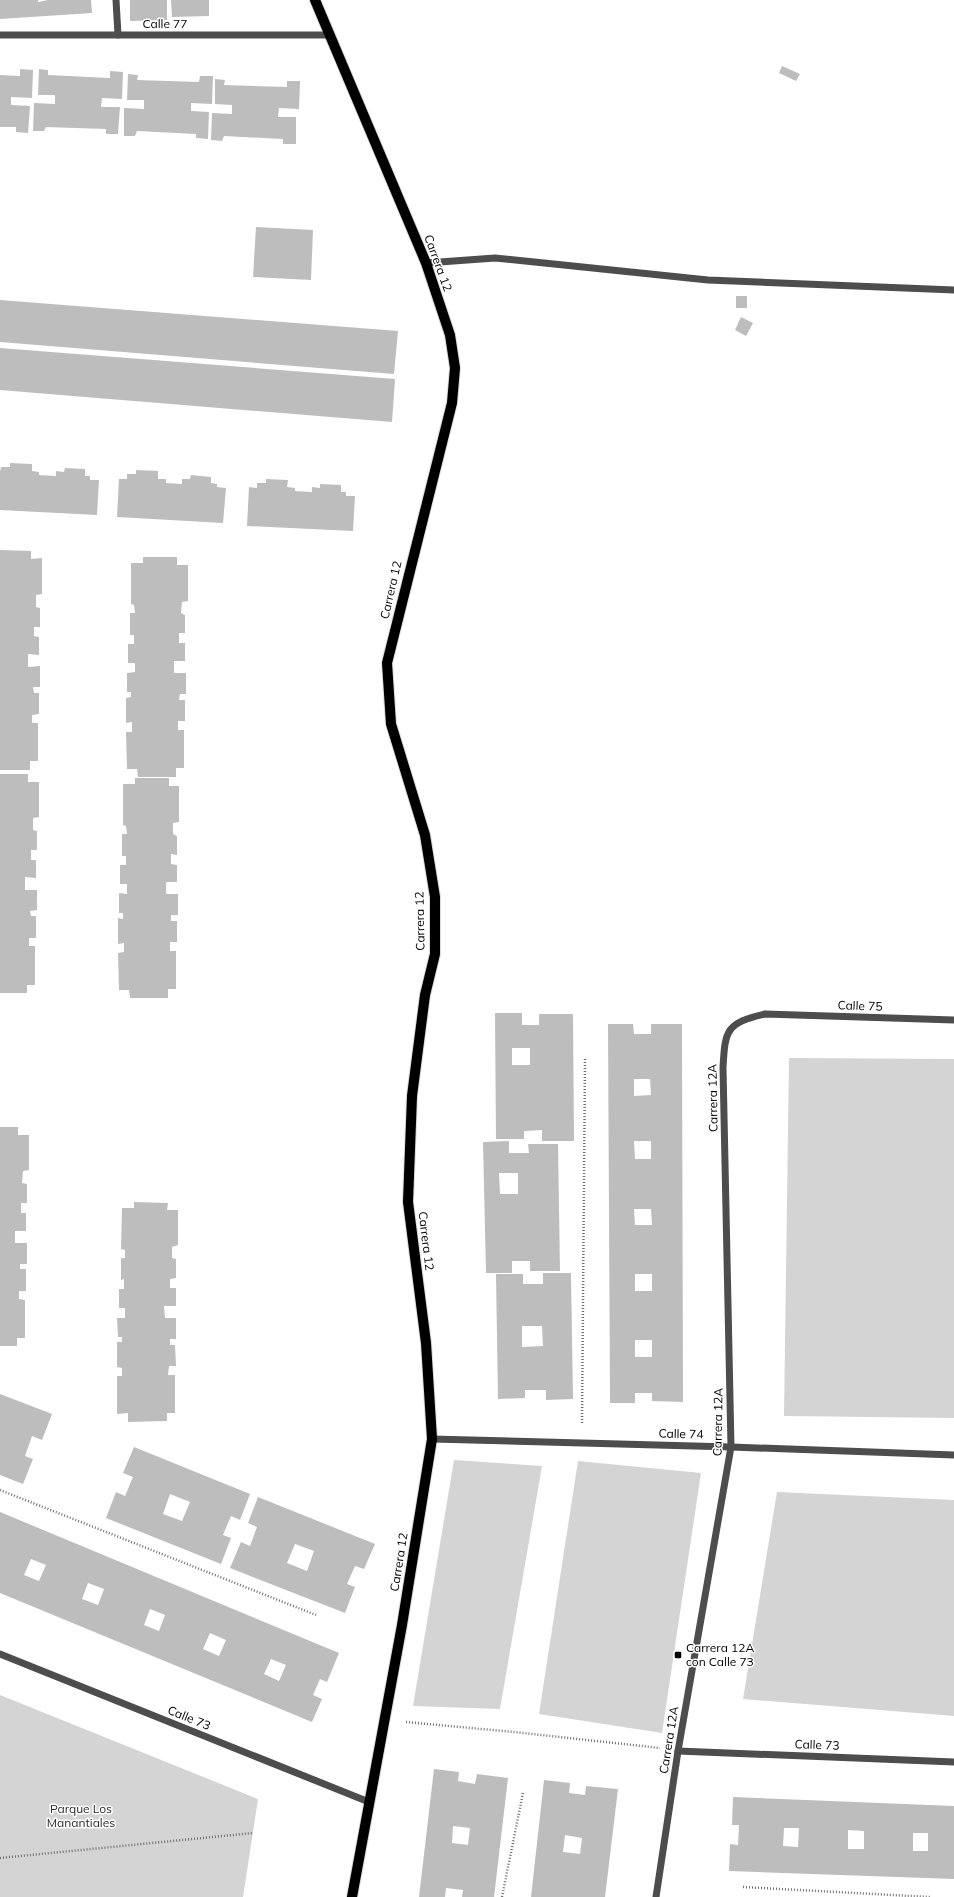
<svg xmlns="http://www.w3.org/2000/svg" width="954" height="1897" font-family="Mulish,sans-serif">
<style>
.green{fill:#d4d4d4}
.building{fill:#bdbdbd;fill-rule:evenodd}
.lines{fill:none;stroke-linecap:round;stroke-linejoin:round}
.major-casing{stroke:#dbdbdb;stroke-width:12}
.path{stroke:#6f6f6f;stroke-width:2.5;stroke-dasharray:1 2;stroke-linecap:butt}
.minor{stroke:#4d4d4d;stroke-width:7}
.major{stroke:#000;stroke-width:10}
.poi-dot{fill:#000;stroke:#fff;stroke-width:1.5}
.labels{text-anchor:middle;stroke-width:3;stroke-linejoin:round;paint-order:stroke}
.street-label{font-size:12px;fill:#000;stroke:#fff}
.poi-label{font-size:12px;fill:#000;stroke:#fff;text-anchor:start}
.park-label{font-size:12px;fill:#2b2b2b;stroke:#fff}
</style>
<rect width="100%" height="100%" fill="#fff"/>
<g class="green">
<polygon points="789,1058 954,1059 954,1418 784,1416"/>
<polygon points="454,1460 542,1466 500,1709 413,1706"/>
<polygon points="578,1461 701,1473 662,1733 539,1714"/>
<polygon points="777,1492 954,1500 954,1716 743,1699"/>
<polygon points="0,1695 258,1799 243,1897 0,1897"/>
</g>
<g class="building">
<polygon points="0,0 38,0 38,2 48,0 91,0 92,13 0,19"/>
<polygon points="130,0 167,0 167,20 130,21"/>
<polygon points="171,0 209,0 209,16 172,17"/>
<polygon points="782,66 800,74 796,81 779,73"/>
<polygon points="20,69 33,70 32,98 11,97 11,105 30,106 28,133 16,132 16,127 0,127 0,75 20,76"/>
<polygon points="39,69 48,70 48,75 110,78 110,71 123,72 122,99 102,98 101,107 120,107 118,134 106,134 106,129 46,127 44,131 33,131 34,103 55,104 55,95 38,95"/>
<polygon points="128,74 138,75 137,80 199,82 200,76 213,76 212,104 191,103 191,111 209,112 208,139 196,138 196,134 137,131 135,136 124,136 124,108 144,109 144,100 127,100"/>
<polygon points="215,79 225,80 224,85 287,87 287,81 300,81 299,109 279,108 278,117 296,117 296,144 283,144 283,139 224,136 222,141 211,140 212,113 232,114 232,105 215,104"/>
<polygon points="256,227 313,230 311,280 253,277"/>
<rect x="736" y="296" width="11" height="12"/>
<polygon points="0,300 398,331 394,374 0,342"/>
<polygon points="741,317 753,323 746,336 735,330"/>
<polygon points="0,348 395,379 392,422 0,390"/>
<polygon points="10,463 32,464 32,471 39,472 39,475 56,476 56,471 64,472 65,468 85,469 85,476 90,476 90,480 99,480 97,515 0,510 0,472 1,467 10,467"/>
<polygon points="136,470 158,471 158,479 166,479 166,483 182,484 182,479 190,479 191,475 211,477 211,483 217,484 217,487 226,488 223,523 117,517 119,479 127,479 127,474 136,474"/>
<polygon points="266,479 288,480 287,487 295,488 295,491 312,492 312,487 320,488 320,484 341,485 341,492 346,492 346,496 355,496 353,531 247,526 249,487 257,488 257,483 266,483"/>
<polygon points="0,550 31,551 31,559 42,558 42,594 36,595 36,607 40,608 40,627 34,627 34,636 39,637 39,655 28,654 28,667 40,666 40,687 33,687 34,693 39,693 39,714 32,715 32,723 38,723 38,761 30,761 30,770 0,770"/>
<polygon points="143,557 177,557 177,565 188,565 188,601 182,602 181,613 185,615 185,633 179,633 179,643 185,643 185,661 174,661 174,673 186,673 186,694 180,694 179,700 185,700 185,721 178,721 178,730 184,730 184,768 176,768 176,777 138,777 137,769 127,769 126,732 132,732 132,722 126,723 126,698 131,697 131,692 127,692 127,673 135,672 135,663 128,663 128,644 134,644 134,635 130,635 130,613 135,613 134,605 131,604 131,563 143,563"/>
<polygon points="0,774 28,774 28,782 39,782 39,817 33,818 33,830 37,831 37,850 31,850 31,860 36,860 36,878 25,877 25,890 37,890 37,910 30,911 31,916 36,916 36,938 29,938 29,946 35,946 35,985 27,985 27,993 0,993"/>
<polygon points="135,778 169,778 169,786 179,786 179,822 173,823 173,834 177,836 177,855 171,854 171,864 177,865 177,882 166,882 166,894 178,894 178,915 171,915 171,921 177,921 177,942 170,942 170,951 176,951 176,989 168,989 168,998 130,998 129,990 119,990 118,953 124,952 124,943 118,944 118,918 123,919 123,913 119,913 119,893 127,894 127,884 120,884 120,865 126,865 126,856 122,856 122,834 127,834 126,826 123,825 123,784 135,784"/>
<path d="M495,1013H522V1025H539V1014H573L574,1141H542V1130L524,1131V1139H496ZM512,1048H530V1065H512Z"/>
<path d="M608,1024H633L634,1034H651V1024H682L683,1402L652,1401V1393H635V1403H610ZM634,1079H650L651,1095L634,1096ZM634,1141H651V1159H635ZM634,1209H651L652,1225H635ZM635,1274H652V1291H635ZM635,1340H652V1357H635Z"/>
<polygon points="0,1127 18,1127 18,1135 29,1135 29,1170 23,1171 22,1183 27,1184 27,1203 21,1203 21,1213 26,1213 26,1231 15,1231 15,1243 27,1243 27,1264 20,1264 20,1269 26,1269 26,1291 19,1291 19,1299 25,1300 25,1338 17,1338 17,1346 0,1346"/>
<path d="M509,1141V1153H529L528,1144H558L560,1271H530V1261H512V1273H486L483,1142ZM499,1173H518V1194H500Z"/>
<polygon points="134,1202 168,1203 167,1210 178,1210 178,1245 172,1247 172,1258 176,1259 176,1278 170,1279 170,1288 176,1288 176,1306 164,1306 165,1318 176,1318 176,1339 170,1339 170,1345 175,1345 176,1366 169,1366 168,1375 175,1375 175,1413 167,1413 167,1421 128,1422 128,1413 117,1414 117,1376 122,1376 122,1368 117,1367 117,1342 122,1342 122,1337 118,1337 117,1318 125,1318 125,1308 119,1308 119,1289 124,1289 124,1279 121,1280 121,1258 125,1258 125,1250 121,1249 122,1208 134,1208"/>
<path d="M543,1273H571L573,1399L546,1400V1390H525V1398L498,1399L496,1274H523V1284H543ZM522,1326H542L543,1346L522,1347Z"/>
<polygon points="0,1394 52,1414 42,1440 32,1436 25,1456 33,1459 23,1484 0,1475"/>
<path d="M134,1447L250,1494L240,1520L231,1516L223,1535L231,1538L221,1564L106,1518L116,1492L125,1496L133,1477L123,1473ZM170,1494L190,1502L182,1521L163,1514Z"/>
<path d="M258,1497L375,1544L364,1569L355,1566L347,1584L355,1587L345,1613L230,1568L241,1542L250,1546L257,1527L248,1523ZM295,1544L314,1551L307,1571L287,1563Z"/>
<path d="M0,1512L339,1653L327,1682L320,1679L313,1695L322,1699L312,1722L0,1593ZM31,1559L46,1565L39,1581L24,1575ZM88,1583L104,1589L98,1605L82,1599ZM150,1609L165,1615L159,1631L144,1625ZM210,1633L226,1640L219,1656L203,1649ZM271,1659L286,1665L279,1681L264,1674Z"/>
<path d="M434,1769L459,1772L458,1781L475,1784L477,1774L508,1778L494,1897H462L463,1890L446,1888L445,1897H419ZM453,1826L470,1828L468,1845L452,1843Z"/>
<path d="M544,1780L570,1783L569,1793L585,1795L586,1786L618,1789L605,1897H531ZM565,1835L582,1838L580,1854L563,1852Z"/>
<path d="M733,1797L954,1806V1879L729,1871L730,1844L738,1845L739,1825H732ZM784,1828H799L798,1847L783,1846ZM848,1830L864,1831V1849H848ZM913,1833H928V1851H913Z"/>
</g>
<g class="lines">
<defs>
<polyline id="major" points="315,0 426,263 450,335 455,368 452,403 387,663 391,724 425,835 435,897 435,954 425,995 412,1096 408,1202 426,1343 432,1439 402,1625 352,1897"/>
</defs>
<use href="#major" class="major-casing"/>
<g class="path">
<polyline points="582,1423 585,1059"/>
<polyline points="0,1490 316,1615"/>
<polyline points="406,1722 514,1732 660,1748"/>
<polyline points="0,1858 253,1833"/>
<polyline points="743,1887 930,1897"/>
<polyline points="502,1897 523,1793"/>
</g>
<g class="minor">
<polyline points="116,0 118,35"/>
<polyline points="0,35 330,35"/>
<polyline points="426,263 495,258 708,280 954,290"/>
<polyline points="432,1439 731,1447 954,1455"/>
<polyline points="0,1654 369,1802"/>
<polyline points="678,1751 954,1762"/>
<path d="M656,1897L678,1751L731,1447L723,1068C725,1030 726,1023 765,1014L954,1020"/>
</g>
<use href="#major" class="major"/>
</g>
<rect class="poi-dot" x="674" y="1651" width="8" height="8" rx="2"/>
<g class="labels">
<g class="street-label">
<text x="165" y="28">Calle 77</text>
<text transform="translate(438 263) rotate(70)" y="4">Carrera 12</text>
<text transform="translate(391 590) rotate(-77)" y="4">Carrera 12</text>
<text transform="translate(420 921) rotate(-91)" y="4">Carrera 12</text>
<text transform="translate(860 1006) rotate(2)" y="4">Calle 75</text>
<text transform="translate(713 1098) rotate(-91)" y="4">Carrera 12A</text>
<text transform="translate(426 1241) rotate(83)" y="4">Carrera 12</text>
<text transform="translate(718 1422) rotate(-89)" y="4">Carrera 12A</text>
<text transform="translate(681 1434) rotate(1)" y="4">Calle 74</text>
<text transform="translate(399 1562) rotate(-81)" y="4">Carrera 12</text>
<text transform="translate(189 1718) rotate(22)" y="4">Calle 73</text>
<text transform="translate(669 1740) rotate(-81)" y="4">Carrera 12A</text>
<text transform="translate(817 1745) rotate(2)" y="4">Calle 73</text>
</g>
<g class="poi-label">
<text x="686" y="1652">Carrera 12A<tspan x="686" dy="14">con Calle 73</tspan></text>
</g>
<g class="park-label">
<text x="81" y="1813">Parque Los<tspan x="81" dy="14">Manantiales</tspan></text>
</g>
</g>
</svg>
